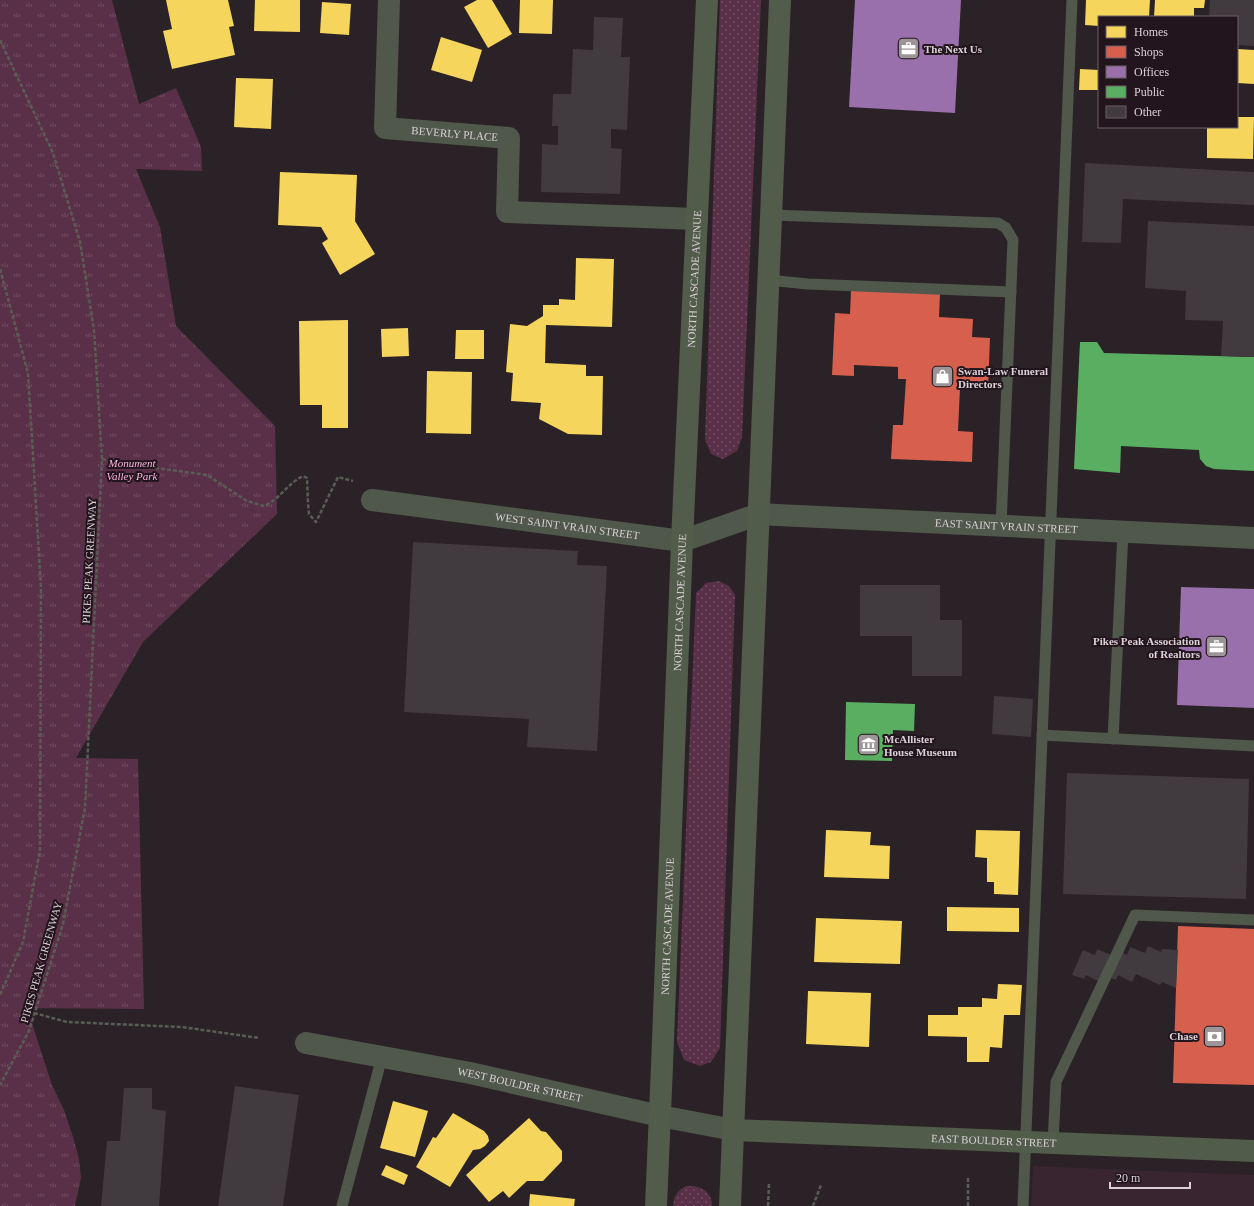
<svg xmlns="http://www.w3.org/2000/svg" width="1254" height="1206" font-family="Georgia,serif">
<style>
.built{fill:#38252f}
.grass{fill:url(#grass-dots)}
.park{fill:url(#park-tufts)}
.homes{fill:#f6d55c}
.shops{fill:#d6604d}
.offices{fill:#9970ab}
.public{fill:#5aae61}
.building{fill:#413a3e}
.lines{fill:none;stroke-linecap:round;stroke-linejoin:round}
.path{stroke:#595d55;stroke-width:2.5;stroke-dasharray:4 2;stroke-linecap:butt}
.lane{stroke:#50584c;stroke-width:11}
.street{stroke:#50584c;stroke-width:22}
.secondary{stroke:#515c4b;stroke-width:22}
.labels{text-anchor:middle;stroke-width:4;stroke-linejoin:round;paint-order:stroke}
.poi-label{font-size:11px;font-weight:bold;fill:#dbd1d6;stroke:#23151d;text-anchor:start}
.street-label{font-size:11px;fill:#dbd1d6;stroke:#23151d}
.park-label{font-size:11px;font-style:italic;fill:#fab4d9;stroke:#23151d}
</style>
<defs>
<pattern id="grass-dots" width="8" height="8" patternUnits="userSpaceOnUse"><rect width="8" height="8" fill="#5a3048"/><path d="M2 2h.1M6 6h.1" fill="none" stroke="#714d62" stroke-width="1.8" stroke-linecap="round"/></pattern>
<pattern id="park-tufts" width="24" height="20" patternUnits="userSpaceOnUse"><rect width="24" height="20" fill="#5a3048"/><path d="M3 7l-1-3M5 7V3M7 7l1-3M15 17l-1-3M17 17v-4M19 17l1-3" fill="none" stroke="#714d62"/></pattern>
</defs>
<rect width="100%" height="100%" fill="#2a2226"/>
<polygon class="built" points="1033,1166 1254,1175 1254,1206 1031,1206"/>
<g class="grass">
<polygon points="720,0 761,0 742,437 737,451 723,459 711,454 705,439"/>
<polygon points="719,581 729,586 735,595 720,1048 711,1062 700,1066 684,1060 677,1042 696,593 706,583"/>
<path d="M686,1186C700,1185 712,1191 712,1206H673C674,1196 677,1191 686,1186Z"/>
</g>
<polygon class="park" points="0,0 112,0 139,104 176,88 201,147 202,171 136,169 160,227 176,326 275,426 277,514 143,642 76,758 138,759 144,1009 27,1008 52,1085 64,1110 73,1137 79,1159 81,1178 75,1206 0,1206"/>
<g class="homes">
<polygon points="166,0 228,0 234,26 229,27 235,55 172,69 163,31 172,29"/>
<polygon points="255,0 300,0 300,32 254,31"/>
<polygon points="477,0 492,0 512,34 488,48 464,7"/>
<polygon points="520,0 553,0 552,34 519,33"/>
<polygon points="1086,0 1150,0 1149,17 1099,17 1099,26 1085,25"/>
<polygon points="1155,0 1205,0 1204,8 1194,8 1194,17 1154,17"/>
<polygon points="322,2 351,4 349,35 320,33"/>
<polygon points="441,37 482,50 472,82 431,70"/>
<polygon points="1237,49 1254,50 1254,84 1237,83"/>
<polygon points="1080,69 1099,70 1099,90 1079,90"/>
<polygon points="236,78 273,79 271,129 234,127"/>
<polygon points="1237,117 1254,117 1253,159 1207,158 1207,127 1237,127"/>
<polygon points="280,172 357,175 355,221 375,254 340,275 322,243 328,239 321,227 278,225"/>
<polygon points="576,258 614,259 612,327 546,325 545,363 586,365 586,376 603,376 602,435 568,434 539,419 541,403 511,401 513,373 506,372 510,324 527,326 543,316 543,305 559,305 559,299 575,300"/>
<polygon points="348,320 348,428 322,428 322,405 300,405 299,321"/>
<polygon points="408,328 409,356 382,357 381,329"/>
<polygon points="456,330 484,330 484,359 455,359"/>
<polygon points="427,371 472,372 471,434 426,433"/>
<polygon points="826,830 871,832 870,845 890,846 889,879 824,877"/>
<polygon points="976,830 1020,831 1018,895 994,894 994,882 987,882 987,858 975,857"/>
<polygon points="947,907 1019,908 1019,932 947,931"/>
<polygon points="816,918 902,921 900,964 814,962"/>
<polygon points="998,984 1022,985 1020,1015 1004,1015 1002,1048 990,1047 989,1062 967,1062 967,1037 928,1036 928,1015 958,1015 958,1007 982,1007 982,998 997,999"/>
<polygon points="808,991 871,993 869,1047 806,1044"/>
<polygon points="393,1101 428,1111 415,1157 380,1148"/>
<polygon points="453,1113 484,1131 488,1136 489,1141 485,1146 480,1149 473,1150 450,1187 416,1167 433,1137 436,1138"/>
<polygon points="529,1118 541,1131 546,1132 562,1151 562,1161 543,1181 527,1181 509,1198 503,1191 489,1202 466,1175"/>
<polygon points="386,1165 408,1175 404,1185 381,1175"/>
<polygon points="530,1194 575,1199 574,1206 529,1206"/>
</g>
<g class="shops">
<polygon points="851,290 940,294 939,317 973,319 972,337 990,338 988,389 960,388 958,431 973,432 972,462 891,459 893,425 903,425 906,379 898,379 898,367 854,365 854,376 832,375 835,313 850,314"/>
<polygon points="1178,926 1254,929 1254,1085 1173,1083"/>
</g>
<g class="offices">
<polygon points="855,0 961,0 955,113 849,107"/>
<polygon points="1181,587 1254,589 1254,708 1177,705"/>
</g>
<g class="public">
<polygon points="1080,342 1097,342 1104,353 1254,357 1254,471 1214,469 1206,466 1200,459 1199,450 1121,446 1120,473 1074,469"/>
<polygon points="846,702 915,704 914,731 893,730 892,761 845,760"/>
</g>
<g class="building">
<polygon points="1210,0 1254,0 1254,46 1237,45 1237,17 1209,17"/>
<polygon points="594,17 623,18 621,57 630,57 627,130 611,129 611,148 622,149 620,194 541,192 542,144 558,145 558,126 552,126 553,94 571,94 573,49 593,50"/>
<polygon points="1085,163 1254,172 1254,205 1123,199 1121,243 1082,242"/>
<polygon points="1148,221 1254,226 1254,357 1221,356 1223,321 1185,320 1186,291 1145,288"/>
<polygon points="413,542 578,551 577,565 607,566 597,751 527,747 529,719 404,712"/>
<polygon points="860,585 940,585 940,620 962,620 962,676 912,676 912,636 860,636"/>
<polygon points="994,696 1033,699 1031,737 992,734"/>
<polygon points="1067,773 1249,779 1246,899 1063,894"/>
<polygon points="1148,946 1161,952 1162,949 1178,950 1176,988 1162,982 1160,985 1136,974 1132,982 1118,975 1116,980 1103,975 1100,982 1086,975 1084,979 1072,975 1083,950 1095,955 1097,949 1111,955 1114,949 1127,955 1130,947 1145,953"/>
<polygon points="235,1086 299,1095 283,1206 218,1206"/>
<polygon points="124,1088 152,1088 152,1109 166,1111 159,1206 101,1206 107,1141 120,1141"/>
</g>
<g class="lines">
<g class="path">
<polyline points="0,40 53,153 80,242 94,330 102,459 85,808 63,924 29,1031 0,1085"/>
<polyline points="0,269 28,373 41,588 40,850 23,942 0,995"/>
<path d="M102,459L126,465L164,469L207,475L247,501L264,506C280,499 287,484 303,476L307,478L308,503L309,514L316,522L338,477L353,481"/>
<polyline points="34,1013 67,1022 182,1027 259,1038"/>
<polyline points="768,1206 769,1183"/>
<polyline points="813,1206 821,1185"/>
<polyline points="968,1206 968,1178"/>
</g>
<g class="lane">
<polyline points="771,215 998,223 1006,228 1013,240 1001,526"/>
<polyline points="768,280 808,284 1011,292"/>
<polyline points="1042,735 1254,746"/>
<polyline points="1113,739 1123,532"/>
<polyline points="1053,1143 1056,1082 1135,915 1254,920"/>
<polyline points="342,1206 382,1057"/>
<polyline points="1023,1206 1072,0"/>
</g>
<g class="street">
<path id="s1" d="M389,0L385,128L509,138L507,212L697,219"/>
<path id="s2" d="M372,500L682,541L759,514L1254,538"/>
<path id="s3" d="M306,1043L470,1073L660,1116L734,1130"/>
</g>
<g class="secondary">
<path id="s4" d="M734,1130L1254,1151"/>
<path id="s5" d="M656,1206L662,1066L682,541L707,0"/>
<polyline points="730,1206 780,0"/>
</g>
</g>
<defs>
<symbol id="office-square" viewBox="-11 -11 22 22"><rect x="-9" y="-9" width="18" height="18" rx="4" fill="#9d9498" stroke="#23151d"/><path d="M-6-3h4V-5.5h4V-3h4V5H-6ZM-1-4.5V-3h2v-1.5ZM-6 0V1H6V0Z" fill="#fff"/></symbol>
<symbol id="shop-square" viewBox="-11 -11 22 22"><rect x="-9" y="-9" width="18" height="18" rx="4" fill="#9d9498" stroke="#23151d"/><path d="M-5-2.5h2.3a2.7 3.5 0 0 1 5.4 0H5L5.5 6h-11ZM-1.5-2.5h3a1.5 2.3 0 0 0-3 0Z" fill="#fff"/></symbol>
<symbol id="museum-square" viewBox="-11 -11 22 22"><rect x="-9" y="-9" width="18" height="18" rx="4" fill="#9d9498" stroke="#23151d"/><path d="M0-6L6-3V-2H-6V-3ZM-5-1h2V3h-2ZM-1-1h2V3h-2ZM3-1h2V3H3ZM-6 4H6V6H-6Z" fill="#fff"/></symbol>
<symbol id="bank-square" viewBox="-11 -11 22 22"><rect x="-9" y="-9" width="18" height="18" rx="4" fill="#9d9498" stroke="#23151d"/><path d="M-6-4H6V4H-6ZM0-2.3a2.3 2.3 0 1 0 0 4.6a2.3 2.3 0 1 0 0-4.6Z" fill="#fff"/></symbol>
</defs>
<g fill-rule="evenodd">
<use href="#office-square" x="896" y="36" width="25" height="25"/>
<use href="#shop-square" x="930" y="364" width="25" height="25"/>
<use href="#office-square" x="1204" y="634" width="25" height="25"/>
<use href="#museum-square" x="856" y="732" width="25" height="25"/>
<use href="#bank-square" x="1202" y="1024" width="25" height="25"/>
</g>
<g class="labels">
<g class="poi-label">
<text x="924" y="53">The Next Us</text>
<text x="958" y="375">Swan-Law Funeral<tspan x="958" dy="13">Directors</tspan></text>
<text x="1200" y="645" text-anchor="end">Pikes Peak Association<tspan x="1200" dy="13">of Realtors</tspan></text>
<text x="884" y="743">McAllister<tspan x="884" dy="13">House Museum</tspan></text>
<text x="1198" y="1040" text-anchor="end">Chase</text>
</g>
<g class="street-label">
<text dy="4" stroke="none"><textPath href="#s1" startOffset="198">BEVERLY PLACE</textPath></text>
<text dy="4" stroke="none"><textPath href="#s5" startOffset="928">NORTH CASCADE AVENUE</textPath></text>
<text dy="4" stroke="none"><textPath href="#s2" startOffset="197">WEST SAINT VRAIN STREET</textPath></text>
<text dy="4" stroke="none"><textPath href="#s2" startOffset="642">EAST SAINT VRAIN STREET</textPath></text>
<text transform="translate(89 561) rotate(-87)" y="4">PIKES PEAK GREENWAY</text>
<text dy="4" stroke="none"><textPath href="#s5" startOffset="604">NORTH CASCADE AVENUE</textPath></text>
<text dy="4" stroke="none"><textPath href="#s5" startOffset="280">NORTH CASCADE AVENUE</textPath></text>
<text transform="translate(41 962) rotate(-74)" y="4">PIKES PEAK GREENWAY</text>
<text dy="4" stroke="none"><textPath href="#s3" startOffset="218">WEST BOULDER STREET</textPath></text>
<text dy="4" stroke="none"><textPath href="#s4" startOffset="260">EAST BOULDER STREET</textPath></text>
</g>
<g class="park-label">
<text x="132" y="467">Monument<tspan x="132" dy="13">Valley Park</tspan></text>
</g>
</g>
<rect x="1098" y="16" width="140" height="112" fill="#23151d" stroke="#6d6067"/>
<rect x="1106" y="26" width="20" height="12" fill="#f6d55c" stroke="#6d6067"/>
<text x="1134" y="36" font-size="12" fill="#dbd1d6">Homes</text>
<rect x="1106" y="46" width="20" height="12" fill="#d6604d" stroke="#6d6067"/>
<text x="1134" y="56" font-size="12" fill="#dbd1d6">Shops</text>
<rect x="1106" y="66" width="20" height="12" fill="#9970ab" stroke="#6d6067"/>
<text x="1134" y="76" font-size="12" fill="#dbd1d6">Offices</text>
<rect x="1106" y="86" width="20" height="12" fill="#5aae61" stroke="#6d6067"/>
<text x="1134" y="96" font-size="12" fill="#dbd1d6">Public</text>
<rect x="1106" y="106" width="20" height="12" fill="#413a3e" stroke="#6d6067"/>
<text x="1134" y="116" font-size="12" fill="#dbd1d6">Other</text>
<path d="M1110 1182v6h80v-6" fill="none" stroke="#dbd1d6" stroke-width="2"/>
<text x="1116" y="1182" font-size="12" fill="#dbd1d6" stroke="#23151d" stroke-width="3" paint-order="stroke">20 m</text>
</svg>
